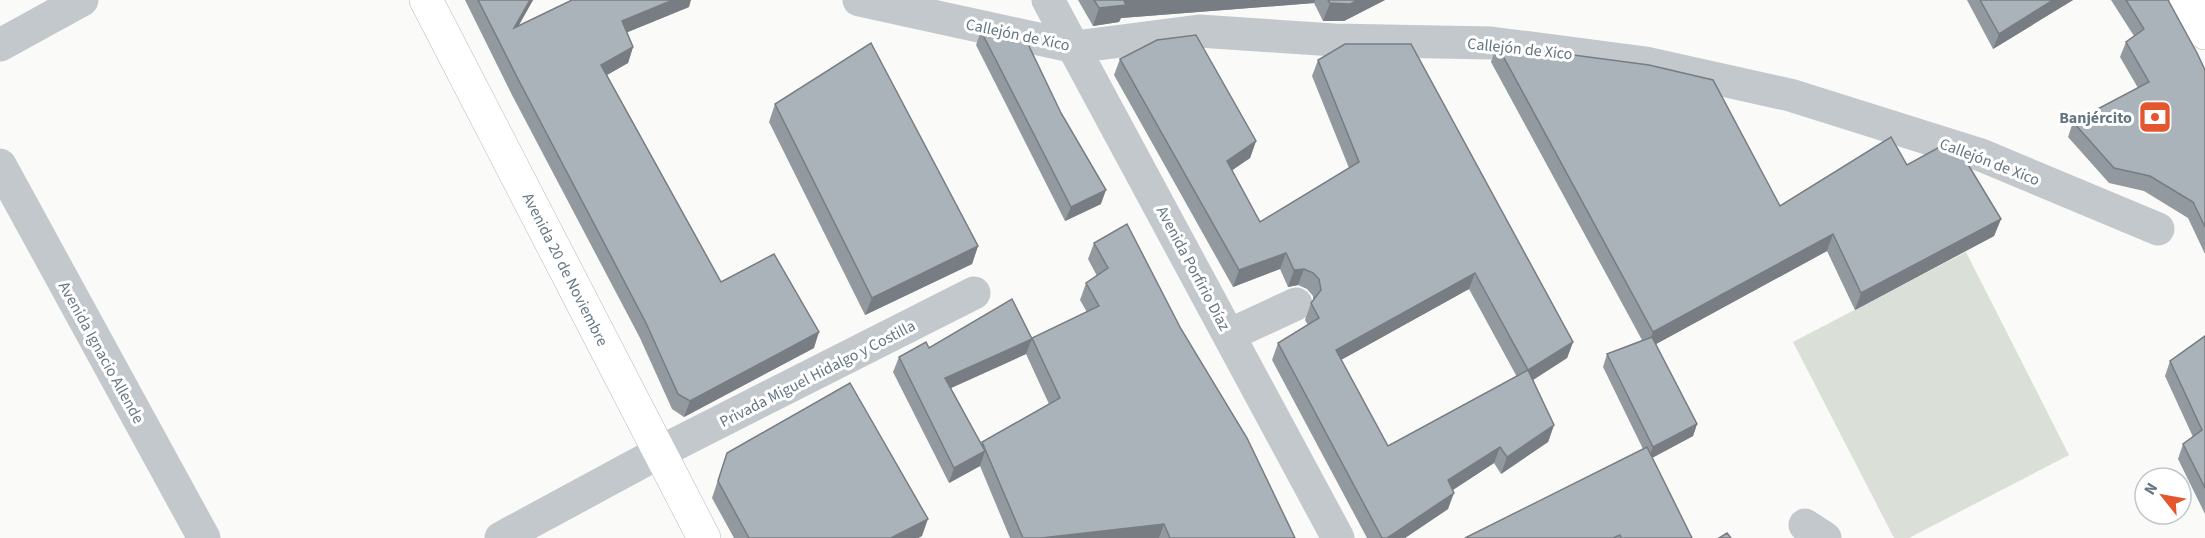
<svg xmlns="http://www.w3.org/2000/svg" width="2205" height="538" font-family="'Source Sans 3',sans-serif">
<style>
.green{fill:#dadfd7}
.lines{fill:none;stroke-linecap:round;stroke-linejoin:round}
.major-casing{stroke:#b5babe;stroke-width:34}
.minor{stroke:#c3c8cc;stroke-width:33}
.major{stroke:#fff;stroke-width:33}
.wall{fill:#929a9f;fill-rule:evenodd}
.shaded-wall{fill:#777d82}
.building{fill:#aab3b9;stroke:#777d82;stroke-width:1.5;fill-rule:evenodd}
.labels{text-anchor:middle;stroke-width:6;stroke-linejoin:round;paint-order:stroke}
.street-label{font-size:16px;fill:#657683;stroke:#fff}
.poi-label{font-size:16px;font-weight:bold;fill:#657683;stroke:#fff;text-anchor:end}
</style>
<rect width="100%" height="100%" fill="#fafaf8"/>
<polygon class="green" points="1966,252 2069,455 1909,538 1894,538 1793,342"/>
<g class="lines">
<defs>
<g id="major">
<polyline points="426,0 704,538"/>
<polyline points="2186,0 2205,33"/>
</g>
</defs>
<use href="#major" class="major-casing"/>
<g class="minor">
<polyline points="859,0 1075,47 1199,31 1334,40 1491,43 1646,63 1790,95 1981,155 2158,229"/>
<polyline points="1048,0 1338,538"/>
<polyline points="0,45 82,0"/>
<polyline points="0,165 204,538"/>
<polyline points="1229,335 1296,304"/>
<polyline points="1805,525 1825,538"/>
<polyline points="501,538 660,452 974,293"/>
</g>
<use href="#major" class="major"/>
</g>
<g class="wall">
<polygon points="465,0 533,0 518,26 689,7 627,32 633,47 628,63 607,75 721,282 814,348 684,417 672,409 640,338 512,95"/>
<polygon points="1078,0 1385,0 1344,21 1323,21 1314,3 1121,18 1119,22 1093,26"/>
<polygon points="1967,0 2073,0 1993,49"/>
<polygon points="2111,0 2168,0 2205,70 2205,254 2188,218 2144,191 2109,183 2068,137 2073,122 2138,88 2120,57 2126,42 2134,36"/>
<polygon points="981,31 1061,113 1101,204 1065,221 976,45"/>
<polygon points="1497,45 1780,206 1907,165 2001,219 1994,236 1855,310 1827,251 1656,344 1697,424 1693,436 1652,458 1692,538 1465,538 1643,449 1603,367 1607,354 1642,340 1491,62"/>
<path d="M1120,59L1256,141L1250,158L1232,170L1260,222L1349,168L1312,76L1318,60L1573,342L1567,358L1533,380L1554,425L1548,442L1501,474L1494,463L1453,490L1448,509L1405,538H1367L1272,360L1278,343L1308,325L1305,320L1311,303L1313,300V296L1307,289L1298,285L1288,287L1280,269L1233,287L1114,75ZM1469,289L1517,377L1388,446L1341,360Z"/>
<polygon points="775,104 978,246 972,264 865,315 769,122"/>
<path d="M1094,243L1181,329L1295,538H1010L980,466L949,483L893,372L899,357L929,348L1032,339V338L1087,312L1080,300L1086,283L1097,276L1088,259ZM1026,354L1049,404L982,442L981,444L951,388Z"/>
<polygon points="2205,336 2205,514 2178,459 2183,444 2193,437 2165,376 2170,361"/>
<polygon points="727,453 922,536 918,538 734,538 712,498"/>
</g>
<g class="shaded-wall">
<polygon points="530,0 533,0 509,43 514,28"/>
<polygon points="673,0 691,0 689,7 616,37 622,21"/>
<polygon points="1130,0 1315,0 1314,3 1121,18 1119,22 1093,26 1099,8 1124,1"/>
<polygon points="1358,0 1385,0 1344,21 1323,21 1330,3"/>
<polygon points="2053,0 2073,0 1993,49 1999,34"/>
<polygon points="633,47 628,63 596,81 601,65"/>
<polygon points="1256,141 1250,158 1221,178 1227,161"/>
<polygon points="1106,190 1101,204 1065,221 1071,207"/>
<polygon points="2001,219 1994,236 1855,310 1861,293"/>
<polygon points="1833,234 1827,251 1647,349 1653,332"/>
<polygon points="978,246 972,264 865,315 872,298"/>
<polygon points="1286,253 1280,269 1233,287 1239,270"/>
<polygon points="1304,269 1298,285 1288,287 1294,270"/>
<polygon points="1475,273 1469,289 1330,366 1336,350"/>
<polygon points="819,332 814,348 684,417 690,401"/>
<polygon points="1032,339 1026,354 940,393 945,378"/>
<polygon points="1573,342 1567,358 1522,387 1528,370"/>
<polygon points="1697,424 1693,436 1648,460 1653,447"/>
<polygon points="1554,425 1548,442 1501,474 1507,457"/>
<polygon points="1500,447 1494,463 1442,497 1448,480"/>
<polygon points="985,451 980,466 949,483 954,468"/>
<polygon points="1454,493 1448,509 1405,538 1387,538"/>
<polygon points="928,519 922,536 918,538 891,538"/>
<polygon points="1164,524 1159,538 1041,538"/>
</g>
<g class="building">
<polygon points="478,0 530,0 514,28 572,0 673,0 622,21 633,47 601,65 721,282 774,254 819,332 690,401 678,394 646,323 518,79"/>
<polygon points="1094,0 1130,0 1124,1 1126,5 1099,8"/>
<polygon points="1328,0 1358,0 1350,4 1330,3"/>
<polygon points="1980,0 2053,0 1999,34"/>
<polygon points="2126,0 2168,0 2197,53 2205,70 2205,227 2193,202 2150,176 2114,168 2073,122 2149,82 2126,42 2144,29"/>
<polygon points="981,31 1026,40 1061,113 1106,190 1071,207"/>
<path d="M1196,35L1256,141L1227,161L1260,222L1359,162L1318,60L1345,44H1411L1573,342L1528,370L1554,425L1507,457L1500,447L1448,480L1454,493L1387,538H1382L1278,343L1319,318L1311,303L1321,290L1319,279L1313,273L1304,269L1294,270L1286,253L1239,270L1120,59L1157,40ZM1475,273L1528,370L1388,446L1336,350Z"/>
<polygon points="871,43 978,246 872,298 775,104"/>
<polygon points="1497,45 1649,65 1713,80 1780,206 1891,137 1907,165 1945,144 1958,148 2001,219 1861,293 1833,234 1653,332"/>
<polygon points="1127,224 1181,329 1247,438 1295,538 1170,538 1164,524 1041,538 1023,538 982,442 1060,398 1032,338 1099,306 1086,283 1108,268 1094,243"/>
<polygon points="1012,299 1032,339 945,378 985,451 954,468 899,357 926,342 929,348"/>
<polygon points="2205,336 2205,488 2183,444 2202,430 2170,361"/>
<polygon points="1652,337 1697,424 1653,447 1607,354"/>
<polygon points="850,383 928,519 891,538 749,538 718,481 727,453"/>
<polygon points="1647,447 1692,538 1621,538 1620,535 1613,538 1465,538"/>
<polygon points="1727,533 1731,538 1719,538"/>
</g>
<defs>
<symbol id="bank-square" viewBox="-11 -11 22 22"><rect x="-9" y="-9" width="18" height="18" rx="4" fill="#e4572e" stroke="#fff"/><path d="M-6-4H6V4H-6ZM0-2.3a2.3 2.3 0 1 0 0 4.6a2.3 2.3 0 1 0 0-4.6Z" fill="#fff"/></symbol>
</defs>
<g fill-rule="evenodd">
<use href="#bank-square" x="2136" y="98" width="38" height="38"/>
</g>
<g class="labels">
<g class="street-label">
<text transform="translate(1018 34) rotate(12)" y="6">Callejón de Xico</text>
<text transform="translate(1520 48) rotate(6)" y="6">Callejón de Xico</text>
<text transform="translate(1990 161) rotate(21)" y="6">Callejón de Xico</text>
<text transform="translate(1194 268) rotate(62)" y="6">Avenida Porfirio Díaz</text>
<text transform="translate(566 269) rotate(63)" y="6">Avenida 20 de Noviembre</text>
<text transform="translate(102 352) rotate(61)" y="6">Avenida Ignacio Allende</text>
<text transform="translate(817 373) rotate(-27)" y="6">Privada Miguel Hidalgo y Costilla</text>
</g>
<g class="poi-label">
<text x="2132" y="123">Banjército</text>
</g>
</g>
<g transform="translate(2163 496) rotate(301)"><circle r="28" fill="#ffffff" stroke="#c1c8cd" stroke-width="1.5"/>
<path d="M0-4.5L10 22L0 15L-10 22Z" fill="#e4572e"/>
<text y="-9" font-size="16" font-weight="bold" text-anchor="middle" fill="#657683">N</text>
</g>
</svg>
